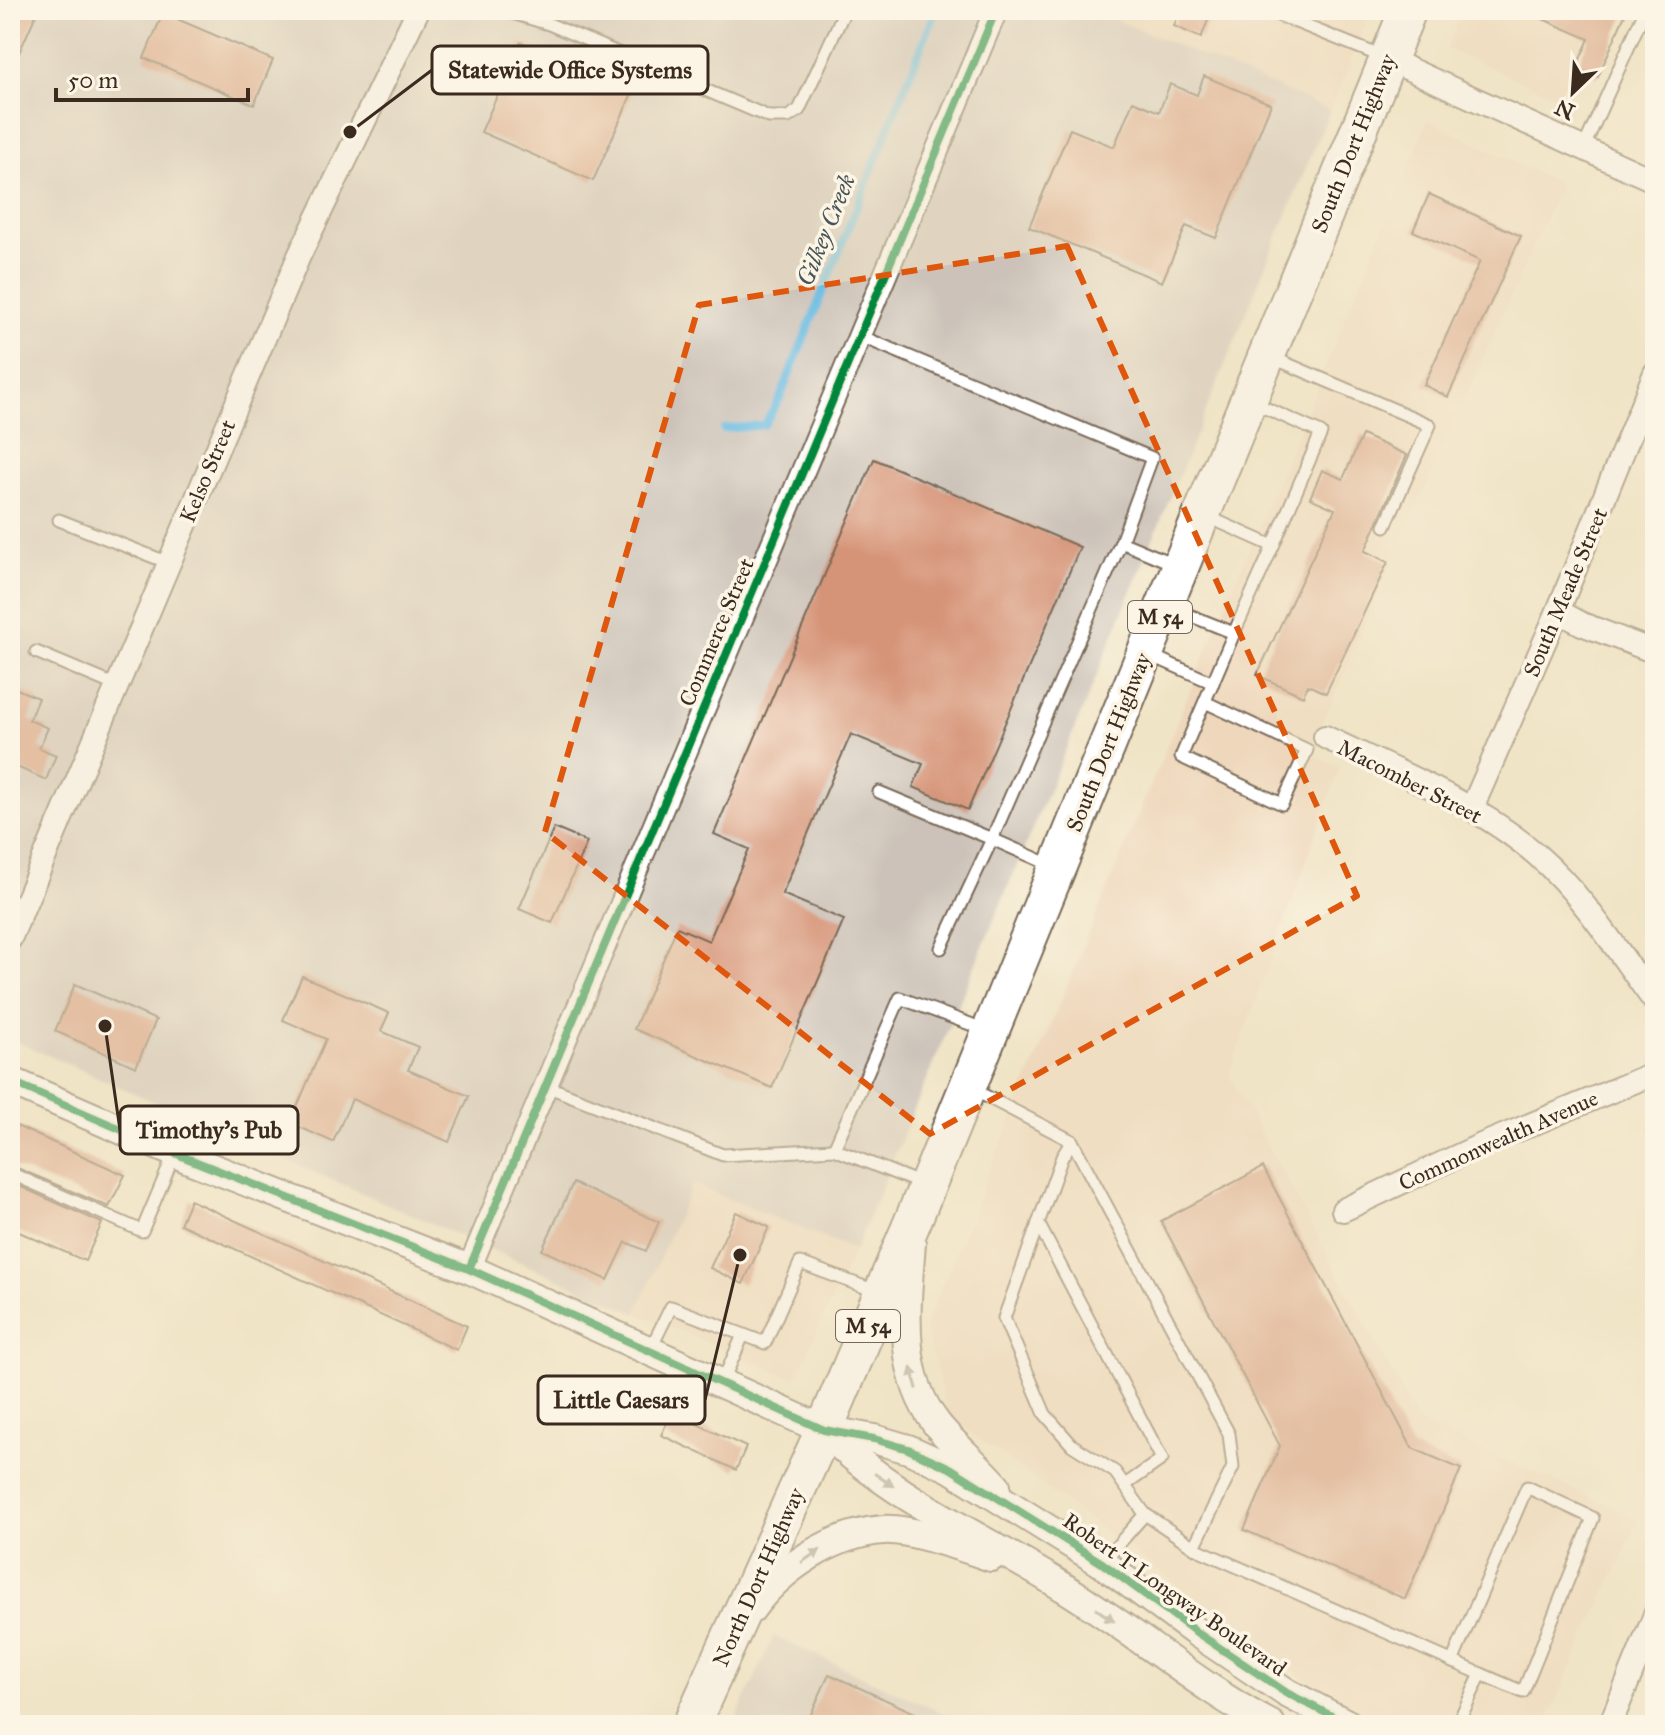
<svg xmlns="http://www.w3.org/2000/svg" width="1665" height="1735" font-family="'IM FELL Great Primer',serif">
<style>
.built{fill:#eed7bb}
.industrial{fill:#ccc2b9}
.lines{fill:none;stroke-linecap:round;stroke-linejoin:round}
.stream{stroke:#67bce3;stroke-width:8}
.building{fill:#d59377}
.service-casing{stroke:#7a6b59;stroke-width:15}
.minor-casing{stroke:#7a6b59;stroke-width:26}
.tertiary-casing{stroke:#7a6b59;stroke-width:32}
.primary-casing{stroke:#7a6b59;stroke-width:40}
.service{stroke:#fff;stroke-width:11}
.minor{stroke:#fff;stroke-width:22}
.tertiary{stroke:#fff;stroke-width:28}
.primary{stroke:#fff;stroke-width:36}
.cycleway-casing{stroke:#fcf5e5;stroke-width:13}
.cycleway{stroke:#00873e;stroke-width:8}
.oneway{fill:#a79f9a}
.marked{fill:none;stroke:#df570d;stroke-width:6;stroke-dasharray:16 10;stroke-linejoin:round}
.labels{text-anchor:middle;stroke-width:7;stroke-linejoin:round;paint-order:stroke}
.shield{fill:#fcf5e5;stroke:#75675a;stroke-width:2}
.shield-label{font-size:20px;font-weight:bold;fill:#3b2a1e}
.street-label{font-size:22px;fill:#3b2a1e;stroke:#fcf5e5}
.water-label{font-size:24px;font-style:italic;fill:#485659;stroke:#fcf5e5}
.leader{fill:none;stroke:#3b2a1e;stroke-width:3}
.callout-dot{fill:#3b2a1e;stroke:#fcf5e5;stroke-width:3}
.callout{fill:#fcf5e5;stroke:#3b2a1e;stroke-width:3}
.callout-label{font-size:24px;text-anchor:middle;font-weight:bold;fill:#3b2a1e}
</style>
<rect width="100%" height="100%" fill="#fcf5e5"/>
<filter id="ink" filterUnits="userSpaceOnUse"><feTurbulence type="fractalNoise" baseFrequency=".0125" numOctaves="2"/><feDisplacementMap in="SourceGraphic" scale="16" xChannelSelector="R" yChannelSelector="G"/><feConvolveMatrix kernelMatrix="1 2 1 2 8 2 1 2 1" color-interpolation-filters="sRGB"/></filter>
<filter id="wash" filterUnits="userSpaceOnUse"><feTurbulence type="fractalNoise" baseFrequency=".006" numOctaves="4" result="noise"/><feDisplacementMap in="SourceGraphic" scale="32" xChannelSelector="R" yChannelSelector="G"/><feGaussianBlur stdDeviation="1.8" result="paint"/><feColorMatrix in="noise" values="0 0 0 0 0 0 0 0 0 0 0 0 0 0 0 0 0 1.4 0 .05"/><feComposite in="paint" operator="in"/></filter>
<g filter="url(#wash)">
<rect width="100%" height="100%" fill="#f0e4c6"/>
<g class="built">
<polygon points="1093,10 1372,10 1330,110"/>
<polygon points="1462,10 1595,10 1559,97 1446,49"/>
<polygon points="1428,120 1560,184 1309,753 1340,768 1229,1075 1419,1422 1640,1519 1545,1725 1402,1725 1326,1694 948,1416 925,1326"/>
<polygon points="692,1184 855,1250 795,1379 636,1313"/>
</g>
<g class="industrial">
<polygon points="10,10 1093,10 1330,110 1085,704 855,1250 692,1184 636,1313 10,1039"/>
<polygon points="774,1636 969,1725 733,1725"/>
</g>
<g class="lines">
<polyline class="stream" points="724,429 764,425 780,398 936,10"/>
</g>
<g id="blocks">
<g class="building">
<polygon points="10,10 38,10 10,73"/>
<polygon points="1180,10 1212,10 1201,38 1174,26"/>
<polygon points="1522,10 1627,10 1598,77 1576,68 1589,39"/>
<polygon points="163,13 273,60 254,105 144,58"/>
<polygon points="521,42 633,91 593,181 481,132"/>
<polygon points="1204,76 1271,104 1216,238 1186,226 1162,282 1029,227 1070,129 1114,147 1133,101 1159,112 1170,84 1197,95"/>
<polygon points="1429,194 1521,236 1448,397 1424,385 1480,261 1413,231"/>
<polygon points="1362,435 1407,455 1365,551 1388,562 1326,693 1308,685 1303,696 1257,675 1335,509 1310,498 1322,470 1343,479"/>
<polygon points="874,459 1080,547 968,810 913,787 923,764 851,734 782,894 844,920 772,1088 634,1029 677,927 709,941 749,849 714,834"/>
<polygon points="10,686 38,698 29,720 48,728 39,748 56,755 46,780 10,764"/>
<polygon points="554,828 587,842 552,923 519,909"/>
<polygon points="302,976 389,1013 381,1031 418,1047 408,1070 469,1096 449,1142 352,1099 333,1142 290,1123 326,1039 283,1020"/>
<polygon points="75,984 156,1020 136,1067 55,1031"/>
<polygon points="10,1123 125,1175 109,1207 10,1165"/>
<polygon points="1263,1167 1412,1448 1461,1469 1405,1599 1244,1530 1280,1446 1161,1221"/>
<polygon points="10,1182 102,1223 85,1261 10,1228"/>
<polygon points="573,1183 659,1222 646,1251 626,1242 608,1280 542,1250"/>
<polygon points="190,1200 467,1326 457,1350 180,1224"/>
<polygon points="736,1212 769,1227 743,1284 710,1268"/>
<polygon points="672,1412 746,1447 736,1470 661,1435"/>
<polygon points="829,1674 941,1725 806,1725"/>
</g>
</g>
</g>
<g filter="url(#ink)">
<use href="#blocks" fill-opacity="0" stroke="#7a6b59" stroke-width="2"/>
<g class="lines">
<defs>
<g id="service">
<polyline points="502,10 549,24 769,117 788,117 799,110 845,10"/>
<polyline points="1266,10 1383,57"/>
<polyline points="1584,147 1645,10"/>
<polyline points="860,336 1152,458 1121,542 1176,565"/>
<polyline points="1271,357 1430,425 1385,526"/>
<polyline points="1252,402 1321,433 1273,546"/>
<polyline points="59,520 169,563"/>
<polyline points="1169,607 1234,633 1273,546 1206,516"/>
<polyline points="36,652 117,686"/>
<polyline points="1148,654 1213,683"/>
<polyline points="1205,702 1307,750 1282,804 1181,757 1234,633"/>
<polyline points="879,792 992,839 941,948"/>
<polyline points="1053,866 992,839 1121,542"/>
<polyline points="546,1086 723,1155 834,1149"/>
<polyline points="972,1089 1072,1141 1062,1157 1004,1318 1045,1414 1072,1445 1115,1472 1145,1514 1197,1549 1481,1674 1457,1725"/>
<polyline points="1072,1141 1229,1434 1233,1467 1194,1547"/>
<polyline points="10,1173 142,1231 174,1155"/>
<polyline points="922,1184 834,1149 900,998 986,1030"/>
<polyline points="1038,1223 1162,1459 1125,1485"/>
<polyline points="650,1350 671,1307 765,1343 800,1263 878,1292"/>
<polyline points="722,1383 743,1335"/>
<polyline points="1103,1562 1145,1514"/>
<polyline points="1452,1662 1527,1487 1593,1518 1523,1692 1481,1674"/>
</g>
<g id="minor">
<polyline points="1387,59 1655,181"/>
<polyline points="1558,611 1582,624 1655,652"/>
<path d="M1325,737C1397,772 1476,802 1537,855C1585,897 1617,951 1655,1002"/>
<polyline points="1472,808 1558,611 1655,373"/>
<polyline points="10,939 299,256 418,10"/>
<polyline points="1343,1210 1479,1146 1655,1073"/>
<polyline points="469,1269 996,10"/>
<polyline points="1610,1725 1655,1615"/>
</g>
<g id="tertiary">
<polyline points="10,1081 189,1159 469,1269 824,1430 874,1439 908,1449 950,1468 1102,1563 1196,1632 1287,1693 1349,1725"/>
<path d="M911,1242C907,1302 896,1371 936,1423C953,1445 977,1464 996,1486"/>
<path d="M824,1430C893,1500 986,1538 1068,1590C1137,1633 1199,1687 1271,1725"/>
<path d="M751,1609C780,1569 833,1533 884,1530C909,1528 965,1548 991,1557"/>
</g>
<polyline id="primary" points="691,1725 824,1430 912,1223 1408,10"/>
</defs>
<use href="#service" class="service-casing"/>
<use href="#minor" class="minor-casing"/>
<use href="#tertiary" class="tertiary-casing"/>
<use href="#primary" class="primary-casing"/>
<use href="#service" class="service"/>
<use href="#minor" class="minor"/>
<use href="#tertiary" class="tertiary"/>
<use href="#primary" class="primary"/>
<defs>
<g id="cycleway">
<polyline points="10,1081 189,1159 469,1269 824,1430 874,1439 908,1449 950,1468 1102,1563 1196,1632 1287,1693 1349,1725"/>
<polyline points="469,1269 996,10"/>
</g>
</defs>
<use href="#cycleway" class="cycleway-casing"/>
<use href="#cycleway" class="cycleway"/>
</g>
<defs><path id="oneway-solid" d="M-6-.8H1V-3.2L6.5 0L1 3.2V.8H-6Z" transform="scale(2)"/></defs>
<g class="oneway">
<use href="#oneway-solid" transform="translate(914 1378) rotate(-106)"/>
<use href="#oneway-solid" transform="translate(884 1480) rotate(34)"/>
<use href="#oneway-solid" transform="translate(811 1556) rotate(-34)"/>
<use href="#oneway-solid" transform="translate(1105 1615) rotate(35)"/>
</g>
</g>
<path d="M0 0H1665V1735H0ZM1067,246L1357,896L930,1134L545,832L699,305Z" fill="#f0e4c6" fill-opacity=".55" fill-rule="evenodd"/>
<path class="marked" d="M1067,246L1357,896L930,1134L545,832L699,305Z"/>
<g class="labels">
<g class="shield">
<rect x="1128" y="601" width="64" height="32" rx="6"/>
<rect x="836" y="1310" width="64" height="32" rx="6"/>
</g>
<g class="shield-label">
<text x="1160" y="624">M 54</text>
<text x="868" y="1333">M 54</text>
</g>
<g class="street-label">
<text transform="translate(1353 143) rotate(-68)" y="8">South Dort Highway</text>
<text transform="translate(207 471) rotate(-67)" y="8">Kelso Street</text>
<text transform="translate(1565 592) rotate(-67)" y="8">South Meade Street</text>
<text transform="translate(716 632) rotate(-67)" y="8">Commerce Street</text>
<text transform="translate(1108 742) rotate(-68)" y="8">South Dort Highway</text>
<text transform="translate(1410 781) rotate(27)" y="8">Macomber Street</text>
<text transform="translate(1498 1140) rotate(-24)" y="8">Commonwealth Avenue</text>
<text transform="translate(758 1577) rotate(-66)" y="8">North Dort Highway</text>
<text transform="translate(1175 1594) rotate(35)" y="8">Robert T Longway Boulevard</text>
</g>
<g class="water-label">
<text transform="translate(826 230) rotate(-68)" y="8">Gilkey Creek</text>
</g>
</g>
<path class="leader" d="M350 132L432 70M105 1026L120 1130M740 1255L705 1400"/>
<g class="callout-dot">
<circle cx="350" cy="132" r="8"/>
<circle cx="105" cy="1026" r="8"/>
<circle cx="740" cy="1255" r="8"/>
</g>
<g class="callout">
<rect x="432" y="46" width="276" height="48" rx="8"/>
<rect x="120" y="1106" width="178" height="48" rx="8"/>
<rect x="538" y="1376" width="167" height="48" rx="8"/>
</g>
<g class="callout-label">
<text x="570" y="78">Statewide Office Systems</text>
<text x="209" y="1138">Timothy's Pub</text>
<text x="621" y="1408">Little Caesars</text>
</g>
<rect width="1665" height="1735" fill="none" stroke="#fcf5e5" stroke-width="40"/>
<g transform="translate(1573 92) rotate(205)" stroke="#fcf5e5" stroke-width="6" paint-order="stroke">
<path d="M0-6L14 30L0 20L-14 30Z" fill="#3b2a1e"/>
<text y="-12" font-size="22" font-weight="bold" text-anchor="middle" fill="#3b2a1e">N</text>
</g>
<path d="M56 88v12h192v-12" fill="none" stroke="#3b2a1e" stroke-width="4"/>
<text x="68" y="88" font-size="24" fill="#3b2a1e" stroke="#fcf5e5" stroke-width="6" paint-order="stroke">50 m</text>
</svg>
